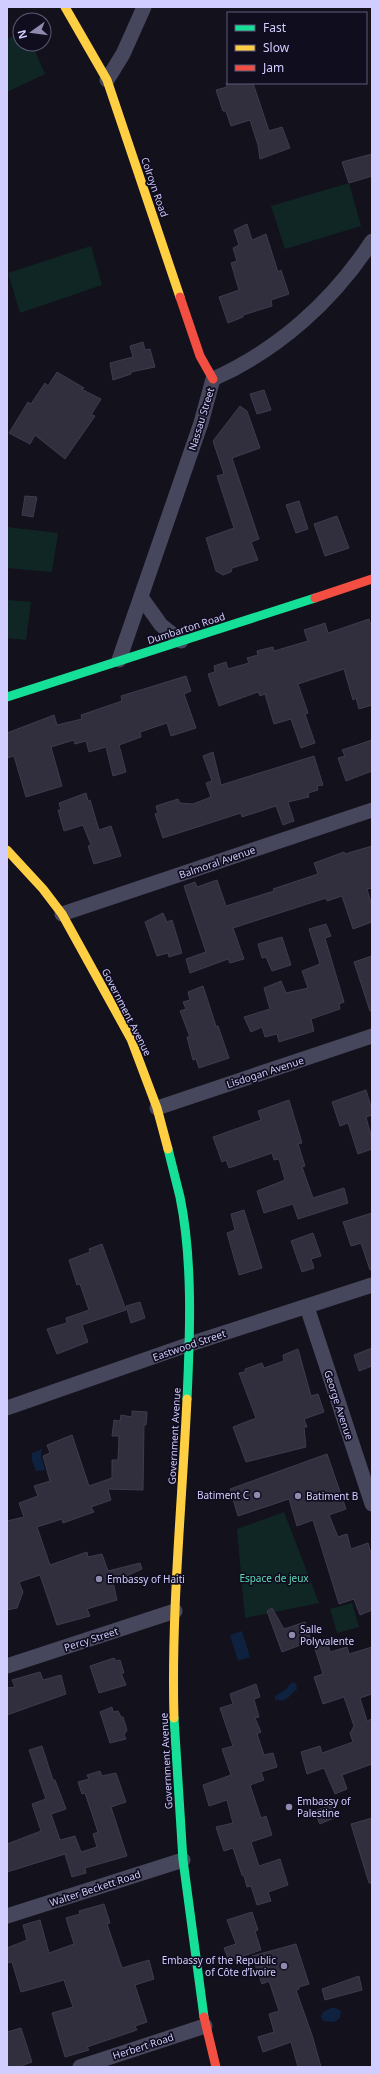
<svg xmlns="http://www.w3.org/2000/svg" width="379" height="2074" font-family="'Noto Sans',sans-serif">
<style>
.green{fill:#102625}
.water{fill:#0e223f}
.building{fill:#312f3e;stroke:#3e3b4f}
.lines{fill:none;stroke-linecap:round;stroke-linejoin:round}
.street{stroke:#46465c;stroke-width:15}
.fast{stroke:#16e098;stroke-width:9}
.slow{stroke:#ffcf43;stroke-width:9}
.jam{stroke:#f24e42;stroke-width:9}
.poi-dot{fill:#8e8baf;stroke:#100d1f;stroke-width:1.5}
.labels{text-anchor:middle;stroke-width:3.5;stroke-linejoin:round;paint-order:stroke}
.street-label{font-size:10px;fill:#d1cdfe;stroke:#100d1f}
.poi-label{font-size:10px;fill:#d1cdfe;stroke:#100d1f;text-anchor:start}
.park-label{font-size:10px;fill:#5cdbb7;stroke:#100d1f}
</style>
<rect width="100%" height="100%" fill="#13111b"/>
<g class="green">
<polygon points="20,33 20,44 32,44 45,74 7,92 7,39"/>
<polygon points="349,183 361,226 285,249 271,206"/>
<polygon points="91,246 102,285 20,313 8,273"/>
<polygon points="7,527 58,533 52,572 7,568"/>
<polygon points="7,600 31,602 26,640 7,638"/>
<polygon points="284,1512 319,1603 245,1618 237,1529"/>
<polygon points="352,1603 359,1627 337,1633 330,1609"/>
</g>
<g class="water">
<polygon points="42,1449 41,1456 45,1470 36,1471 32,1461 32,1453"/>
<polygon points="242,1631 250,1657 238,1661 230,1635"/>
<path d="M292,1682L296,1684L297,1689C287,1697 289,1702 275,1700V1696L285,1690Z"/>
<polygon points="331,2008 336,2008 341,2011 340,2018 334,2022 323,2021 321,2017 323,2012"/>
</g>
<g class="building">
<polygon points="226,83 253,83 269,131 282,127 290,148 260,159 258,145 250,120 231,126 226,111 223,111 216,90 227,87"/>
<polygon points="372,154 372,176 349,183 342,162"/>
<polygon points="247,224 252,240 266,234 278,272 281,270 289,294 271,300 272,306 243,315 243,317 228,323 219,297 239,290 231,263 237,261 233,248 239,245 234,230"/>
<polygon points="143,342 145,350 150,349 155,367 131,372 131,374 113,380 110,363 133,357 130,346"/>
<polygon points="57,372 84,388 81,389 101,399 91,415 95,416 65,459 35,435 30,444 9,433 28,402 31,404 45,383 48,386"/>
<polygon points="264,390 271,410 257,414 250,394"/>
<polygon points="240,406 247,411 260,448 232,458 259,539 251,542 258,560 232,568 231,572 223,575 216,571 206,538 234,528 217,476 224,474 213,441"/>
<polygon points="25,496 37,497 33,517 22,515"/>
<polygon points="299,501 308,529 296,533 286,505"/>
<polygon points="337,516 349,548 325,556 314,524"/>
<polygon points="369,619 372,628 372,705 359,709 356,698 353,700 344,669 298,684 308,713 305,714 315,743 301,748 291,719 274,724 265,694 260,696 258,692 219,706 208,674 215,672 214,666 226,662 228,669 249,663 247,658 258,655 257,651 273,647 274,651 308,641 304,630 325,623 328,633"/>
<polygon points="186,676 191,691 184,694 196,728 171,736 167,723 140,732 141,737 119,745 126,772 113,776 106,747 89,752 86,741 75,744 74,740 51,747 62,786 26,797 14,756 7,758 7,733 54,715 57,725 82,719 81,715 122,701 121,696"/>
<polygon points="372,740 372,771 346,781 338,758 345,756 342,750"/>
<polygon points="213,752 221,785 314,756 323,785 317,786 318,790 308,793 309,797 288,802 294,821 283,825 276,806 242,817 241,813 163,838 155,814 158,813 156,806 178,799 180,803 193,804 211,797 206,783 212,781 203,756"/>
<polygon points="86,793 88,801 90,800 99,830 111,826 121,856 94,864 88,846 91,845 83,825 64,831 58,810 61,810 59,803"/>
<polygon points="372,846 372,888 367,889 372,906 372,922 353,929 342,896 327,901 326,898 233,928 244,959 230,963 228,959 190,973 186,959 206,952 184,886 195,882 197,887 217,880 226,906 274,891 273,889 318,874 314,863 344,852 345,854"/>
<polygon points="163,913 167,922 172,920 182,953 169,957 168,953 157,956 145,922"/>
<polygon points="326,924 331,936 325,938 344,1002 339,1004 340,1009 311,1019 314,1031 279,1042 277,1034 265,1037 262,1027 251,1032 244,1017 270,1009 264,988 281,981 286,993 308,988 302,971 320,964 309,929"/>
<polygon points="282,937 291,965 272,971 266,957 262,958 258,944"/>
<polygon points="372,956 372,1011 370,1011 354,962"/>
<polygon points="203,986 216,1026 218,1026 229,1058 199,1068 196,1059 193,1060 187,1037 190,1037 180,1011 186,1009 183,1002 190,1000 188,992"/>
<polygon points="366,1090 372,1110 372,1115 366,1117 372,1139 372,1149 358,1154 348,1123 340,1126 332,1102"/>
<polygon points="289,1100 302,1143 298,1144 305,1166 302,1167 313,1198 344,1188 348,1203 298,1219 293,1204 264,1213 257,1191 285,1180 279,1159 274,1160 272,1153 229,1168 226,1160 222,1162 213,1137 261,1120 258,1111"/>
<polygon points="244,1210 262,1268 239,1275 227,1233 235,1230 231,1214"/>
<polygon points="372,1213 372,1269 370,1270 361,1243 351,1246 343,1222"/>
<polygon points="313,1233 321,1256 311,1259 314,1268 302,1272 291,1241"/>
<polygon points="102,1244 126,1310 82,1325 88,1342 57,1354 47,1329 67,1323 66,1318 89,1310 80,1284 77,1285 69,1260 90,1252 89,1249"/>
<polygon points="140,1302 145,1318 131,1323 126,1306"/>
<polygon points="372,1348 372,1366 359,1371 354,1355"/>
<polygon points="298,1349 311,1396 318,1394 324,1412 304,1419 307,1427 304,1427 306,1447 246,1462 233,1427 256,1418 239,1373 245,1372 245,1369 262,1363 264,1368 284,1361 283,1355"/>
<polygon points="132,1411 147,1412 146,1425 144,1425 143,1490 108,1489 111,1500 91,1507 94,1512 63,1523 62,1519 37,1527 50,1565 87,1552 88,1557 102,1554 108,1571 140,1563 142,1569 113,1582 117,1600 87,1609 90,1616 57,1625 40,1575 19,1582 23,1592 17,1608 7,1610 7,1521 24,1517 19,1503 38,1496 34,1486 50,1481 43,1456 50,1453 47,1445 72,1435 89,1486 112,1478 112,1460 118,1460 119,1436 112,1436 114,1420 120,1421 121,1415 132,1417"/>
<polygon points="327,1454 346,1509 329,1515 338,1537 347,1534 351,1549 368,1543 372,1557 372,1610 360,1615 354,1599 339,1604 313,1520 297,1526 289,1499 238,1516 230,1489"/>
<polygon points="272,1608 284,1629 305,1622 311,1641 282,1652 267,1611"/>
<polygon points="327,1638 330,1652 347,1647 349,1654 372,1647 372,1694 360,1698 367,1721 372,1719 372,1764 342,1775 347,1789 335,1794 324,1768 307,1774 301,1752 320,1746 322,1753 353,1742 350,1733 354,1726 344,1697 323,1704 314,1677 323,1674 313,1643"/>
<polygon points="114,1658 116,1661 120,1660 124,1673 121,1673 126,1685 99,1693 90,1666"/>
<polygon points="40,1672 43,1680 61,1675 66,1694 7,1715 7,1688 15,1687 12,1680"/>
<polygon points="256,1684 260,1697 254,1699 259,1717 255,1718 261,1732 257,1734 264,1755 273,1753 277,1767 261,1772 264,1780 250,1785 261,1818 266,1816 272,1835 251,1842 259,1866 280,1859 288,1885 268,1892 271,1901 257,1905 251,1886 247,1887 244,1876 242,1875 233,1848 224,1851 216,1827 233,1823 227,1800 209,1806 203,1785 231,1775 222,1749 233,1746 220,1708 233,1704 230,1694"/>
<polygon points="112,1707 113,1712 118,1711 121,1717 123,1717 127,1730 124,1735 126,1739 110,1743 100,1712"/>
<polygon points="42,1746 53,1780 55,1780 66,1809 51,1814 60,1840 75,1836 81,1852 97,1847 93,1834 98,1832 85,1793 82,1794 78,1782 89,1779 87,1775 100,1771 102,1776 116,1773 126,1802 111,1807 127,1856 85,1868 86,1873 72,1877 65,1854 7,1872 7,1844 41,1831 32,1804 46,1799 29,1750"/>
<polygon points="332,1805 336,1817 320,1824 314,1811"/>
<polygon points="372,1818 372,1883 369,1883 351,1824"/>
<polygon points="104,1904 110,1923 107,1924 122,1968 149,1960 154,1979 135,1985 147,2022 135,2026 137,2030 87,2047 89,2050 65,2057 52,2013 73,2007 64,1980 21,1992 12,1962 7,1963 7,1948 27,1940 23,1925 40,1920 49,1953 74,1944 66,1918 80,1914 79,1911"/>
<polygon points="252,1912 258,1930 255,1931 261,1950 229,1961 224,1948 236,1944 227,1920"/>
<polygon points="296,1944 309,1984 299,1987 299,1989 296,1990 312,2035 321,2067 298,2067 291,2042 263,2052 258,2037 274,2032 269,2014 279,2011 269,1981 262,1984 252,1956"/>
<polygon points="359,1976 362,1990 325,2000 322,1989"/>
<polygon points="21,2028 32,2062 18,2067 7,2067 7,2032"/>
</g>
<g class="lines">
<g class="street">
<polyline points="107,80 123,54 144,7"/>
<polyline points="141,597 161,625 181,641"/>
<path d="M119,660L201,423L213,379C278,350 333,301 372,241"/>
<polyline points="62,914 372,810"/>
<polyline points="157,1108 372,1036"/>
<polyline points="307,1307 372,1504"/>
<polyline points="7,1408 190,1344 372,1285"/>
<polyline points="7,1666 175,1611"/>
<polyline points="7,1916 183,1860"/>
<polyline points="80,2067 205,2026"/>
</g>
<g class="fast">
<polyline points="7,697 315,598"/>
<path d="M168,1149C172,1165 176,1181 180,1197C193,1260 190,1335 187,1399"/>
<polyline points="174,1718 183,1860 204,2017"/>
</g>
<g class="slow">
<polyline points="65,7 107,80 180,297"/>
<polyline points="7,850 43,889 62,914 131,1039 157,1108 168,1149"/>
<path d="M174,1718C171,1612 182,1505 187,1399"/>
</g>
<g class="jam">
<polyline points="180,297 200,356 213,379"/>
<polyline points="315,598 372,579"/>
<polyline points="204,2017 216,2067"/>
</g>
</g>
<g class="poi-dot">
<circle cx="257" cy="1495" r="4"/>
<circle cx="298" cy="1496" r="4"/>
<circle cx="99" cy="1579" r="4"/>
<circle cx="292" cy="1635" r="4"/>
<circle cx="289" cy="1807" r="4"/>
<circle cx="284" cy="1966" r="4"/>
</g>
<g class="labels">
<g class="street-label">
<text transform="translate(155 187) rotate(71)" y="4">Colroyn Road</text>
<text transform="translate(201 419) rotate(-73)" y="4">Nassau Street</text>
<text transform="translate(186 628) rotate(-18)" y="4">Dumbarton Road</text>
<text transform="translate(217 862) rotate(-19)" y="4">Balmoral Avenue</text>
<text transform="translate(127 1012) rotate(63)" y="4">Government Avenue</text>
<text transform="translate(265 1072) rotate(-18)" y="4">Lisdogan Avenue</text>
<text transform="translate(189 1345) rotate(-19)" y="4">Eastwood Street</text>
<text transform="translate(339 1405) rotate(72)" y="4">George Avenue</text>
<text transform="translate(174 1436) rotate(-87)" y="4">Government Avenue</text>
<text transform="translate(91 1639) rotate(-18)" y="4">Percy Street</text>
<text transform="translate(166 1761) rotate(-93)" y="4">Government Avenue</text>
<text transform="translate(95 1888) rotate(-18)" y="4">Walter Beckett Road</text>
<text transform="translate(143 2046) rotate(-18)" y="4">Herbert Road</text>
</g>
<g class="poi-label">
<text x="249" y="1499" text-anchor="end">Batiment C</text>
<text x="306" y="1500">Batiment B</text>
<text x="107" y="1583">Embassy of Haiti</text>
<text x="300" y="1633">Salle<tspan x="300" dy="12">Polyvalente</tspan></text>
<text x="297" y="1805">Embassy of<tspan x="297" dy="12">Palestine</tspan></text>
<text x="276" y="1964" text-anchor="end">Embassy of the Republic<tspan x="276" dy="12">of Côte d’Ivoire</tspan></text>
</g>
<g class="park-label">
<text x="274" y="1582">Espace de jeux</text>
</g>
</g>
<rect width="379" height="2074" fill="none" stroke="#d1cdfe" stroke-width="16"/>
<rect x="227" y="12" width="140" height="72" fill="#100d1f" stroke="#5d5a78"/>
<rect x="235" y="25" width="20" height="6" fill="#16e098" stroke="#5d5a78"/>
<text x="263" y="32" font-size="12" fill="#d1cdfe">Fast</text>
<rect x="235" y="45" width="20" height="6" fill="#ffcf43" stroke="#5d5a78"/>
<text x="263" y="52" font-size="12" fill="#d1cdfe">Slow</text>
<rect x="235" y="65" width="20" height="6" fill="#f24e42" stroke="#5d5a78"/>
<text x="263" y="72" font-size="12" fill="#d1cdfe">Jam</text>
<g transform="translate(32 32) rotate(256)"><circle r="19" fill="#100d1f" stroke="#5d5a78"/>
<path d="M0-3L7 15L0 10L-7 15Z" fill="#8e8baf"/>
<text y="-6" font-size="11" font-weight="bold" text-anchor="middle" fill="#d1cdfe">N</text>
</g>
</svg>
